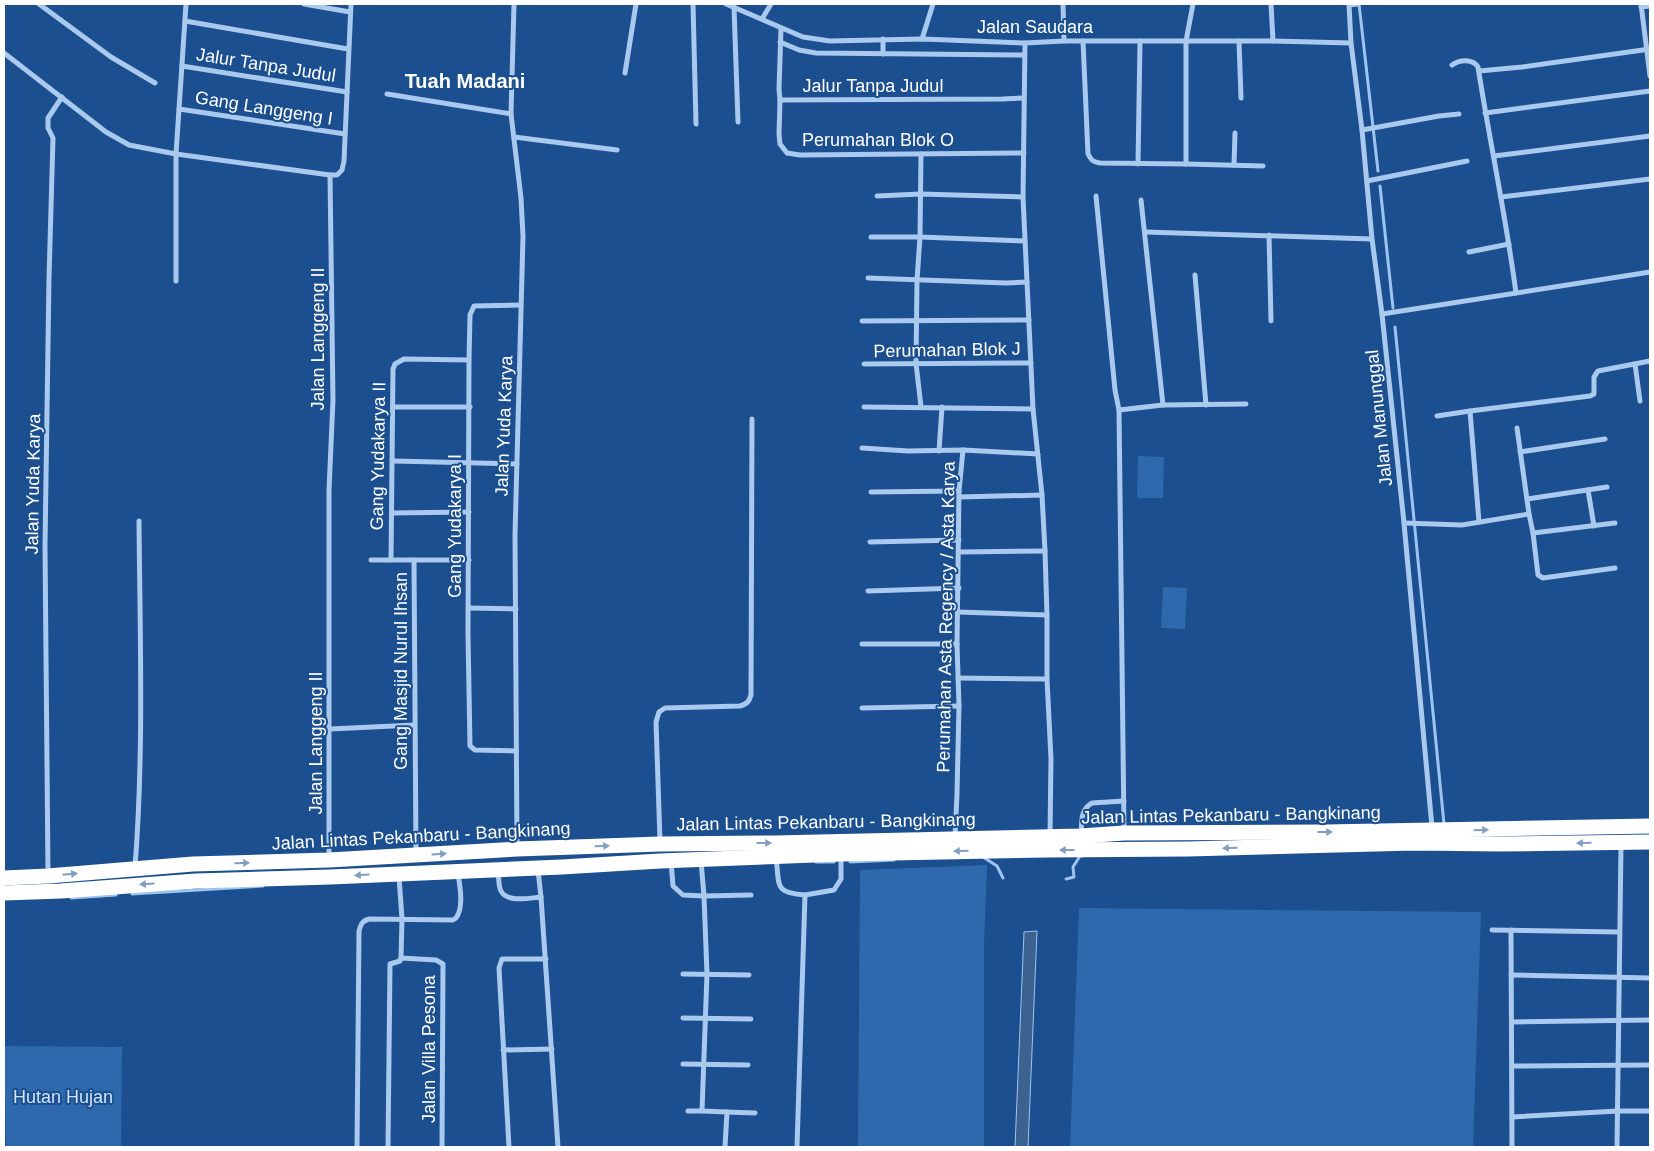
<svg xmlns="http://www.w3.org/2000/svg" width="1654" height="1151" font-family="Helvetica,sans-serif">
<style>
.green{fill:#2e69ad}
.water{fill:#3c6290;stroke:#9cc4f0}
.lines{fill:none;stroke-linecap:round;stroke-linejoin:round}
.stream{stroke:#9cc4f0;stroke-width:3}
.street{stroke:#a9c9ee;stroke-width:5}
.highway{stroke:#fff;stroke-width:15}
.oneway{fill:#829ec1}
.labels{text-anchor:middle;stroke-width:4;stroke-linejoin:round;paint-order:stroke}
.street-label{font-size:18px;fill:#fff;stroke:#1b4f8f}
.park-label{font-size:18px;fill:#cfe3fa;stroke:#1b4f8f}
.quarter-label{font-size:20px;font-weight:bold;fill:#fff;stroke:#1b4f8f}
</style>
<rect width="100%" height="100%" fill="#1b4f8f"/>
<g class="green">
<polygon points="1138,456 1164,457 1163,498 1137,498"/>
<polygon points="1163,587 1187,588 1185,629 1161,628"/>
<polygon points="987,865 984,946 984,1147 858,1147 860,870"/>
<polygon points="1079,908 1481,912 1473,1147 1070,1147"/>
<polygon points="4,1046 122,1047 121,1147 6,1147"/>
</g>
<polygon class="water" points="1037,931 1028,1147 1015,1147 1024,932"/>
<g class="lines">
<g class="stream">
<polyline points="1359,4 1378,171"/>
<polyline points="1380,186 1393,308"/>
<polyline points="1395,327 1444,824"/>
<polyline points="983,857 997,866 1003,878"/>
<polyline points="816,862 834,862"/>
<polyline points="850,862 894,860"/>
<polyline points="1066,879 1074,877 1073,867 1080,856 1082,856"/>
<polyline points="132,894 263,886"/>
<polyline points="71,898 116,895"/>
</g>
<g class="street">
<polyline points="39,4 111,57 155,83"/>
<polyline points="304,4 350,12"/>
<polyline points="514,4 511,114 521,198 523,236 515,535 517,846"/>
<polyline points="693,4 696,124"/>
<polyline points="726,4 803,37 830,41 922,39 1025,43 1064,41 1273,41 1351,43"/>
<polyline points="1063,4 1064,41"/>
<polyline points="1271,4 1273,41"/>
<polyline points="1349,4 1351,43 1362,130 1372,239 1382,314 1404,523 1432,827"/>
<polyline points="1641,4 1650,76"/>
<polyline points="1349,5 1358,4"/>
<polyline points="734,7 738,122"/>
<polyline points="1641,7 1650,6"/>
<polyline points="762,19 771,4"/>
<polyline points="185,21 348,49"/>
<polyline points="781,28 779,89 780,100 779,134 780,144 787,153 800,155 1024,153"/>
<polyline points="883,39 883,54"/>
<polyline points="922,39 933,4"/>
<path d="M1083,41L1088,154C1091,160 1093,162 1100,163L1186,164V41L1193,4"/>
<polyline points="1239,41 1241,98"/>
<polyline points="780,42 799,50 816,53 1024,55"/>
<polyline points="1025,43 1023,197 1033,409 1042,495 1045,551 1047,615 1047,679 1051,759 1050,836"/>
<polyline points="4,53 106,132 129,145 176,154 330,175 333,400 329,490 329,857"/>
<path d="M1452,65C1460,59 1473,59 1478,67C1490,143 1506,217 1516,293"/>
<polyline points="182,66 347,92"/>
<polyline points="1479,71 1522,67 1650,49"/>
<polyline points="625,73 636,4"/>
<polyline points="387,94 511,114"/>
<polyline points="780,100 1002,99 1024,98"/>
<polyline points="179,109 345,134"/>
<polyline points="1485,113 1650,91"/>
<polyline points="1362,130 1439,116 1459,114"/>
<polyline points="514,137 617,150"/>
<polyline points="1494,156 1650,136"/>
<polyline points="1138,164 1140,41"/>
<polyline points="1186,164 1263,166"/>
<polyline points="1234,165 1235,133"/>
<polyline points="330,175 337,175 342,170 344,161 351,4"/>
<polyline points="1367,181 1467,161"/>
<polyline points="877,196 920,194 1023,197"/>
<polyline points="1096,196 1115,390 1119,410 1163,405 1246,404"/>
<polyline points="1501,197 1650,179"/>
<polyline points="1141,200 1163,405"/>
<polyline points="1145,232 1372,239"/>
<polyline points="1269,235 1271,321"/>
<polyline points="871,237 920,237 1025,241"/>
<polyline points="1469,252 1509,244"/>
<polyline points="1195,275 1206,405"/>
<polyline points="868,278 1006,283 1027,282"/>
<polyline points="176,281 176,154 186,4"/>
<polyline points="1382,314 1650,272"/>
<polyline points="862,321 1029,320"/>
<polyline points="864,364 1031,363"/>
<polyline points="1635,364 1640,401"/>
<polyline points="393,407 470,407"/>
<polyline points="864,407 1033,409"/>
<polyline points="921,407 916,363 917,280 920,237 921,154"/>
<polyline points="1119,410 1124,830"/>
<polyline points="1470,411 1590,396 1594,394 1594,377 1598,371 1650,361"/>
<polyline points="1437,416 1470,411 1479,522"/>
<polyline points="862,448 908,451 963,450 959,491 957,644 959,706 957,794 955,838"/>
<polyline points="963,450 1038,454"/>
<polyline points="939,451 942,407"/>
<polyline points="1520,452 1605,439"/>
<polyline points="393,461 517,464"/>
<polyline points="1588,490 1594,526"/>
<polyline points="871,492 959,491"/>
<polyline points="959,497 1042,495"/>
<polyline points="1527,499 1607,487"/>
<polyline points="392,513 469,512"/>
<polyline points="1529,514 1533,533 1538,575 1543,578 1615,568"/>
<polyline points="1404,523 1462,525 1529,514 1517,428"/>
<polyline points="1533,533 1615,523"/>
<polyline points="870,542 959,540"/>
<polyline points="959,552 1045,551"/>
<polyline points="371,560 469,560"/>
<polyline points="391,560 393,369 395,364 404,359 469,360"/>
<polyline points="414,560 416,854"/>
<polyline points="868,591 959,588"/>
<polyline points="469,608 516,609"/>
<polyline points="958,612 1047,615"/>
<polyline points="862,644 957,644"/>
<polyline points="958,678 1047,679"/>
<polyline points="862,708 959,706"/>
<polyline points="330,729 414,725"/>
<polyline points="516,751 475,750 470,746 468,634 469,360 470,315 474,306 521,305"/>
<path d="M1081,834C1082,822 1080,810 1092,803L1124,801"/>
<path d="M660,841L656,722L659,712L665,708L740,706C747,704 749,702 751,695L752,419"/>
<path d="M776,858C780,885 773,893 805,895"/>
<polyline points="671,861 673,886 683,895 704,896 751,895"/>
<polyline points="701,861 704,896 707,974 702,1111 727,1112 725,1147"/>
<path d="M135,867C144,752 140,636 139,521"/>
<path d="M498,870C499,876 498,886 501,891C507,903 530,898 541,897L558,1147"/>
<polyline points="538,870 541,897"/>
<polyline points="48,873 45,546 49,278 53,138 48,128 48,118 62,97"/>
<polyline points="399,877 402,919 401,958"/>
<polyline points="1492,930 1619,932"/>
<polyline points="1511,930 1512,1147"/>
<polyline points="683,974 749,975"/>
<polyline points="1511,975 1650,978"/>
<polyline points="683,1018 751,1019"/>
<polyline points="1512,1022 1650,1020"/>
<polyline points="503,1050 552,1049"/>
<polyline points="683,1064 748,1065"/>
<polyline points="1512,1066 1650,1065"/>
<polyline points="688,1111 702,1111"/>
<polyline points="727,1112 755,1113"/>
<polyline points="1512,1117 1618,1111 1650,1111"/>
<path d="M357,1147L359,931C361,924 362,921 369,919L453,920L456,918C464,908 460,886 458,874"/>
<polyline points="388,1147 390,964 400,961 401,958 436,960 443,964 442,1147"/>
<polyline points="509,1147 499,968 502,959 546,959"/>
<polyline points="797,1147 805,895 834,890 841,879 841,855"/>
<polyline points="1617,1147 1621,845"/>
</g>
<g class="highway">
<polyline points="4,878 48,876 193,864 329,860 517,849 660,844 775,843 1080,836 1124,833 1326,832 1650,826"/>
<polyline points="4,893 61,891 196,881 330,877 562,867 660,861 841,854 1048,850 1188,849 1414,843 1500,844 1650,842"/>
</g>
</g>
<defs><path id="oneway-solid" d="M-6-.8H1V-3.2L6.5 0L1 3.2V.8H-6Z" transform="scale(1.25)"/></defs>
<g class="oneway">
<use href="#oneway-solid" transform="translate(1481 830) rotate(-1)"/>
<use href="#oneway-solid" transform="translate(1325 832)"/>
<use href="#oneway-solid" transform="translate(764 843)"/>
<use href="#oneway-solid" transform="translate(1584 843) rotate(179)"/>
<use href="#oneway-solid" transform="translate(602 846) rotate(-2)"/>
<use href="#oneway-solid" transform="translate(1230 848) rotate(178)"/>
<use href="#oneway-solid" transform="translate(1067 850) rotate(-180)"/>
<use href="#oneway-solid" transform="translate(961 851) rotate(179)"/>
<use href="#oneway-solid" transform="translate(439 854) rotate(-3)"/>
<use href="#oneway-solid" transform="translate(242 863) rotate(-1)"/>
<use href="#oneway-solid" transform="translate(70 874) rotate(-5)"/>
<use href="#oneway-solid" transform="translate(362 875) rotate(177)"/>
<use href="#oneway-solid" transform="translate(147 884) rotate(176)"/>
</g>
<g class="labels">
<g class="street-label">
<text x="1035" y="33">Jalan Saudara</text>
<text transform="translate(266 65) rotate(9)" y="6">Jalur Tanpa Judul</text>
<text x="873" y="92">Jalur Tanpa Judul</text>
<text transform="translate(264 108) rotate(9)" y="6">Gang Langgeng I</text>
<text x="878" y="146">Perumahan Blok O</text>
<text transform="translate(318 339) rotate(-90)" y="6">Jalan Langgeng II</text>
<text transform="translate(947 350) rotate(-1)" y="6">Perumahan Blok J</text>
<text transform="translate(1379 418) rotate(-96)" y="6">Jalan Manunggal</text>
<text transform="translate(504 426) rotate(-88)" y="6">Jalan Yuda Karya</text>
<text transform="translate(378 456) rotate(-89)" y="6">Gang Yudakarya II</text>
<text transform="translate(33 484) rotate(-89)" y="6">Jalan Yuda Karya</text>
<text transform="translate(455 526) rotate(-90)" y="6">Gang Yudakarya I</text>
<text transform="translate(946 617) rotate(-89)" y="6">Perumahan Asta Regency / Asta Karya</text>
<text transform="translate(401 671) rotate(-90)" y="6">Gang Masjid Nurul Ihsan</text>
<text transform="translate(316 743) rotate(-90)" y="6">Jalan Langgeng II</text>
<text transform="translate(1231 815) rotate(-1)" y="6">Jalan Lintas Pekanbaru - Bangkinang</text>
<text transform="translate(826 822) rotate(-1)" y="6">Jalan Lintas Pekanbaru - Bangkinang</text>
<text transform="translate(421 836) rotate(-3)" y="6">Jalan Lintas Pekanbaru - Bangkinang</text>
<text transform="translate(429 1049) rotate(-90)" y="6">Jalan Villa Pesona</text>
</g>
<g class="park-label">
<text x="63" y="1103">Hutan Hujan</text>
</g>
<g class="quarter-label">
<text x="465" y="88">Tuah Madani</text>
</g>
</g>
<rect width="1654" height="1151" fill="none" stroke="#ffffff" stroke-width="10"/>
</svg>
